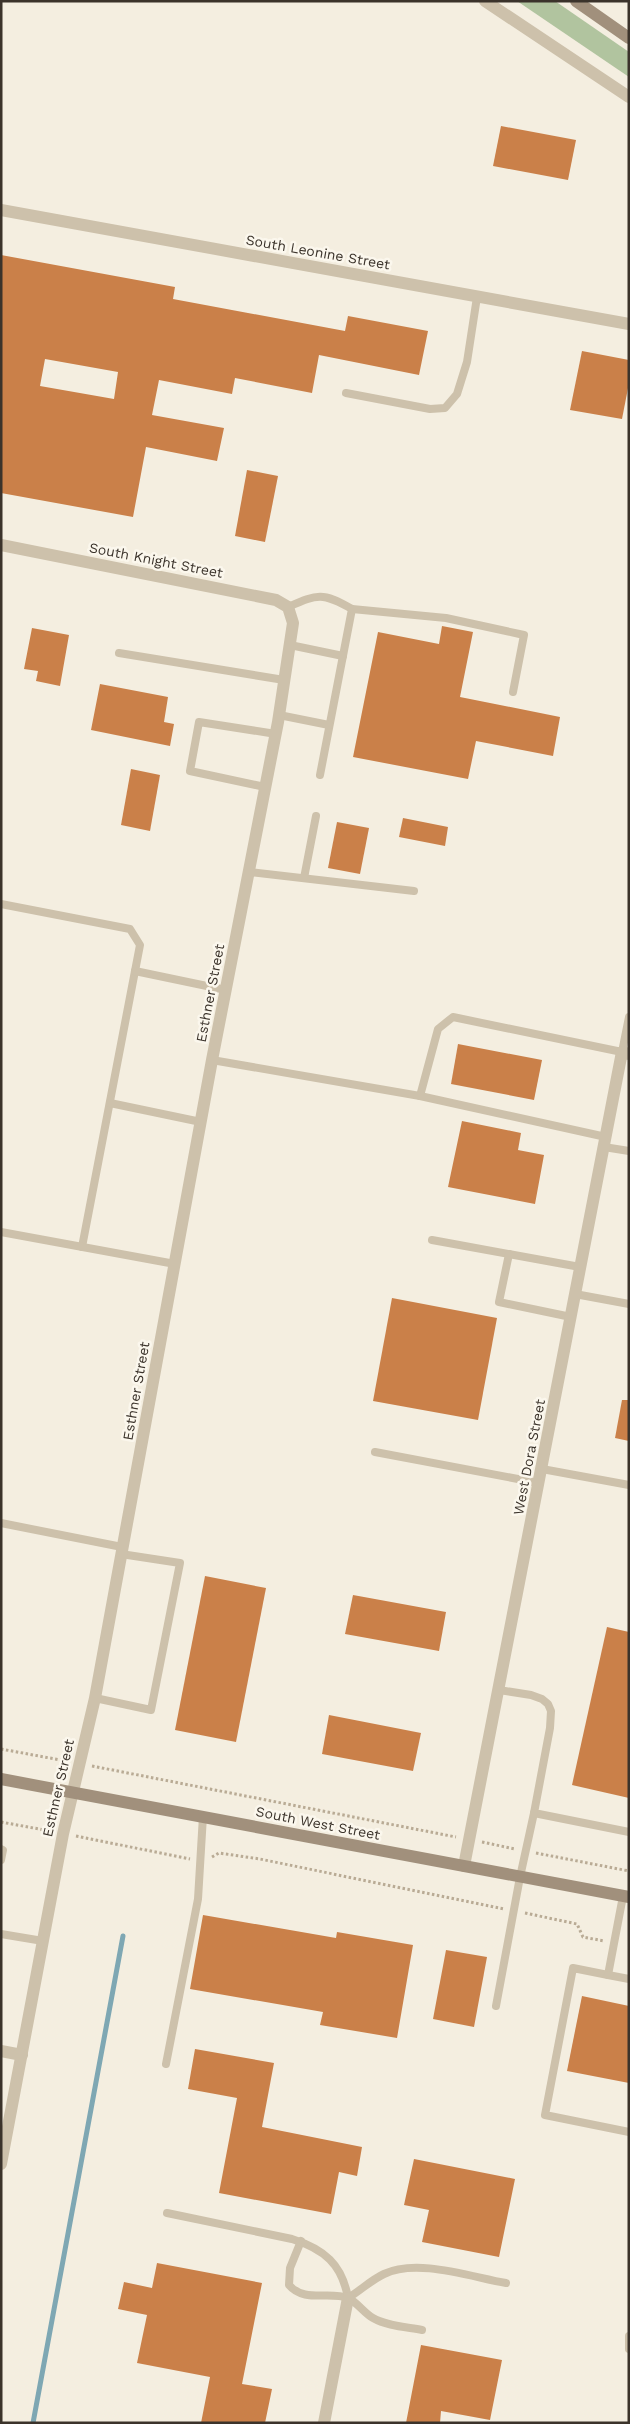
<svg xmlns="http://www.w3.org/2000/svg" width="630" height="2424" font-family="'Work Sans',sans-serif">
<style>
.green{fill:#b1c49f}
.lines{fill:none;stroke-linecap:round;stroke-linejoin:round}
.stream{stroke:#7ea7b3;stroke-width:5}
.building{fill:#ca8049;fill-rule:evenodd}
.path{stroke:#b9ab95;stroke-width:3;stroke-dasharray:2.5 2.5;stroke-linecap:butt}
.service{stroke:#cdc1ab;stroke-width:8}
.minor{stroke:#cdc1ab;stroke-width:12}
.secondary{stroke:#a1907c;stroke-width:12}
.labels{text-anchor:middle;stroke-width:5;stroke-linejoin:round;paint-order:stroke}
.street-label{font-size:14px;fill:#3b332b;stroke:#fbf7ed}
</style>
<rect width="100%" height="100%" fill="#f4eee0"/>
<polygon class="green" points="517,1 555,1 629,52 629,77"/>
<g class="lines">
<polyline class="stream" points="33,2423 123,1936"/>
</g>
<g class="building">
<polygon points="501,126 576,140 568,180 493,166"/>
<path d="M1,255L175,287L173,299L345,331L348,316L428,331L419,375L319,355L312,393L235,378L232,394L159,380L152,415L224,428L217,461L146,447L133,517L1,493ZM45,359L118,372L114,399L40,386Z"/>
<polygon points="582,351 629,360 629,383 622,419 570,410"/>
<polygon points="247,470 278,476 265,542 235,536"/>
<polygon points="442,626 473,632 460,697 560,717 553,756 476,741 468,779 353,757 378,632 439,644"/>
<polygon points="32,628 69,635 60,686 36,681 38,671 24,669"/>
<polygon points="100,684 168,697 164,722 174,724 170,746 91,730"/>
<polygon points="131,769 160,775 150,831 121,825"/>
<polygon points="403,818 448,827 445,846 399,837"/>
<polygon points="337,822 369,828 360,874 328,868"/>
<polygon points="458,1044 542,1060 534,1100 451,1084"/>
<polygon points="462,1121 521,1133 518,1150 544,1155 535,1204 448,1187"/>
<polygon points="392,1298 497,1318 478,1420 373,1401"/>
<polygon points="622,1400 629,1400 629,1441 615,1438"/>
<polygon points="205,1576 266,1588 236,1742 175,1730"/>
<polygon points="353,1595 446,1612 439,1651 345,1634"/>
<polygon points="607,1627 629,1632 629,1798 572,1785"/>
<polygon points="329,1715 421,1733 413,1771 322,1754"/>
<polygon points="203,1915 336,1938 337,1932 413,1945 397,2038 320,2025 323,2012 190,1989"/>
<polygon points="446,1950 487,1957 474,2027 433,2019"/>
<polygon points="582,1996 629,2006 629,2083 567,2071"/>
<polygon points="195,2049 274,2063 262,2127 362,2147 357,2176 339,2172 331,2214 219,2193 237,2098 188,2089"/>
<polygon points="414,2159 515,2179 499,2257 422,2242 429,2210 404,2205"/>
<polygon points="157,2263 262,2283 242,2384 272,2389 265,2423 201,2423 210,2377 137,2363 147,2315 118,2309 124,2282 152,2288"/>
<polygon points="421,2345 502,2360 490,2420 441,2411 440,2423 406,2423"/>
</g>
<g class="lines">
<g class="path">
<polyline points="1,1749 66,1761"/>
<polyline points="92,1766 456,1837"/>
<polyline points="1,1822 50,1831"/>
<polyline points="76,1836 190,1859"/>
<polyline points="482,1842 515,1849"/>
<polyline points="536,1853 629,1871"/>
<polyline points="212,1857 219,1853 260,1859 504,1909"/>
<polyline points="525,1913 577,1924 583,1937 604,1941"/>
</g>
<g class="service">
<polyline points="346,393 430,409 445,408 457,394 467,362 477,297"/>
<path d="M288,607C318,594 322,592 352,609L320,775"/>
<polyline points="352,609 446,618 524,635 513,692"/>
<polyline points="290,645 343,656"/>
<polyline points="119,653 284,680"/>
<polyline points="279,715 329,725"/>
<polyline points="265,787 190,771 199,722 276,734"/>
<polyline points="249,872 414,891"/>
<polyline points="304,878 316,816"/>
<polyline points="1,904 130,929 140,945 82,1247"/>
<polyline points="135,971 226,990"/>
<polyline points="212,1060 420,1096 438,1029 453,1017 622,1052 629,1017"/>
<polyline points="420,1096 606,1137"/>
<polyline points="110,1103 201,1122"/>
<polyline points="604,1147 629,1151"/>
<polyline points="1,1232 175,1264"/>
<polyline points="432,1240 580,1267"/>
<polyline points="509,1254 499,1302 571,1317"/>
<polyline points="575,1294 629,1304"/>
<polyline points="375,1452 539,1483"/>
<polyline points="542,1469 629,1485"/>
<polyline points="1,1523 122,1547"/>
<polyline points="499,1690 531,1695 542,1699 548,1704 551,1711 550,1728 534,1813 629,1832"/>
<polyline points="95,1698 151,1710 180,1563 121,1554"/>
<polyline points="1,1849 3,1850 1,1860"/>
<polyline points="623,1896 608,1975 573,1968 545,2115 629,2132"/>
<polyline points="1,1934 43,1941"/>
<polyline points="608,1975 629,1979"/>
<polyline points="496,2006 520,1877 534,1813"/>
<polyline points="166,2064 198,1899 203,1816"/>
<path d="M167,2213L292,2239C324,2249 342,2264 348,2298"/>
<path d="M301,2241L290,2268L289,2285C304,2303 329,2291 348,2298C357,2302 364,2313 373,2318C387,2326 406,2327 422,2330"/>
<path d="M348,2298C360,2291 371,2280 384,2274C417,2258 471,2277 506,2283"/>
<polyline points="629,2336 629,2349"/>
</g>
<g class="minor">
<polyline points="485,1 629,97"/>
<polyline points="1,210 629,324"/>
<polyline points="1,545 276,600 288,607 293,623 278,722 212,1060 95,1698 63,1834 1,2164"/>
<polyline points="464,1866 622,1052 629,1054"/>
<polyline points="1,2051 22,2055"/>
<polyline points="324,2423 348,2298"/>
</g>
<g class="secondary">
<polyline points="576,1 629,38"/>
<polyline points="1,1779 629,1897"/>
</g>
</g>
<g class="labels">
<g class="street-label">
<text transform="translate(318 252) rotate(10)" y="5">South Leonine Street</text>
<text transform="translate(156 560) rotate(11)" y="5">South Knight Street</text>
<text transform="translate(210 993) rotate(-79)" y="5">Esthner Street</text>
<text transform="translate(136 1391) rotate(-80)" y="5">Esthner Street</text>
<text transform="translate(529 1457) rotate(-79)" y="5">West Dora Street</text>
<text transform="translate(58 1788) rotate(-77)" y="5">Esthner Street</text>
<text transform="translate(318 1823) rotate(11)" y="5">South West Street</text>
</g>
</g>
<rect width="630" height="2424" fill="none" stroke="#3b332b" stroke-width="5"/>
</svg>
